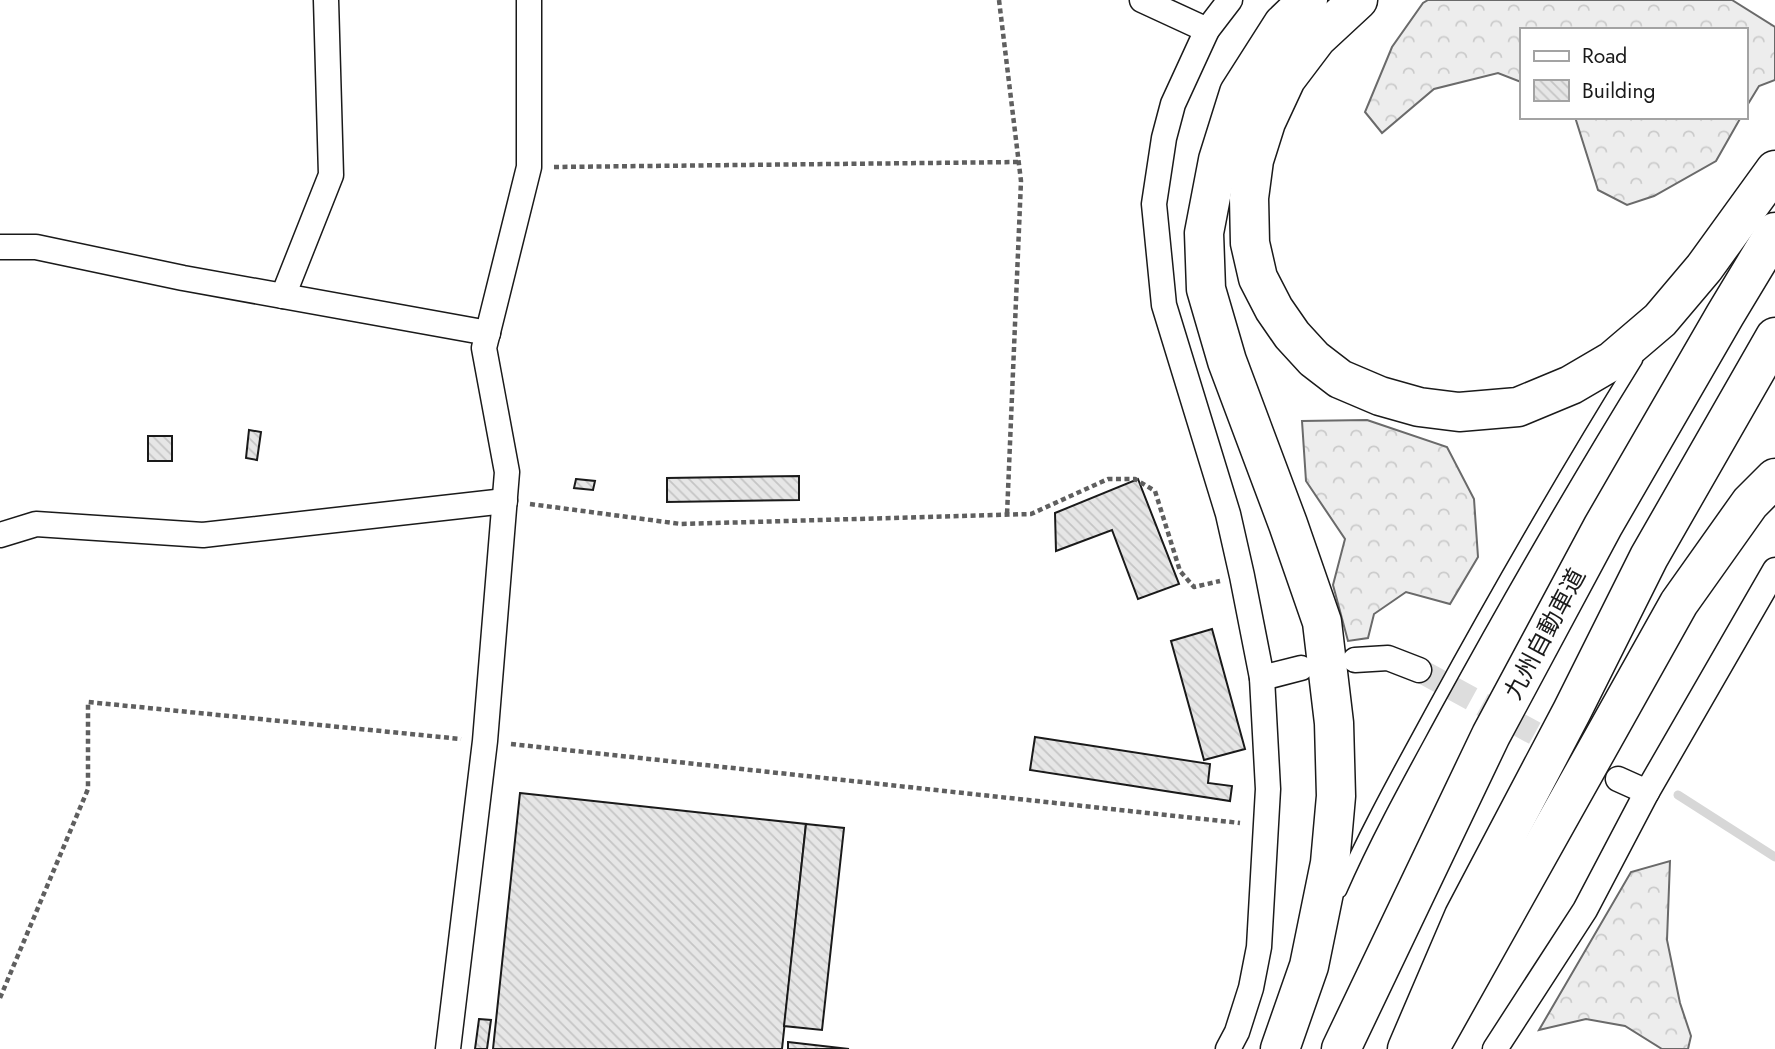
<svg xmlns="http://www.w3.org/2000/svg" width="1775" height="1049" font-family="Jost,'Noto Sans JP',sans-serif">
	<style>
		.forest { fill: url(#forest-crowns); stroke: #6a6a6a; stroke-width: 2 }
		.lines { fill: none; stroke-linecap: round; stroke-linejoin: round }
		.stream { stroke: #d7d7d7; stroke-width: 9 }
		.building { fill: url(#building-back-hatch); stroke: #1a1a1a; stroke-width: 2 }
		.minor-tunnel { stroke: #ddd; stroke-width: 24; stroke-dasharray: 24 12; stroke-linecap: butt }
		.service-casing { stroke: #1a1a1a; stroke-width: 15 }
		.minor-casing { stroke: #1a1a1a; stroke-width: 27 }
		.motorway-casing { stroke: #1a1a1a; stroke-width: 41 }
		.path { stroke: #5f5f5f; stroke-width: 4.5; stroke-dasharray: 5 3.5; stroke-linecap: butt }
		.service { stroke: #fff; stroke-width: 12 }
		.minor { stroke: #fff; stroke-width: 24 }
		.motorway { stroke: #fff; stroke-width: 38 }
		.labels { text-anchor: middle; stroke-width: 5; stroke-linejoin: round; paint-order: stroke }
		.street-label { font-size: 24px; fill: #1a1a1a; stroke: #fff }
	</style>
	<defs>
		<pattern id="forest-crowns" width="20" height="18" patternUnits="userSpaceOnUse" patternTransform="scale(1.75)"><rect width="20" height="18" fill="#ededed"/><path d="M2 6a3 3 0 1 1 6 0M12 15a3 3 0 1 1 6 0" fill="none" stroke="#cbcbcb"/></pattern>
		<pattern id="building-back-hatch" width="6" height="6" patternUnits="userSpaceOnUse" patternTransform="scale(1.75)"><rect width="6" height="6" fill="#e6e6e6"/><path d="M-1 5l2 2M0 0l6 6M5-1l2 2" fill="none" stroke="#c5c5c5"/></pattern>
	</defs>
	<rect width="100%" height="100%" fill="#fff"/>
	<g class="forest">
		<path d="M1428,0H1732L1775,27V80L1759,86L1745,109V30H1521V82L1498,73L1434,89L1382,133L1365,112L1392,47L1423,3Z"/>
		<path d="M1575,117H1741L1716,161L1654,196L1627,205L1598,190Z"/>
		<path d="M1367,420L1447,447L1474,499L1478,557L1450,604L1406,592L1374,614L1368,638L1348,641L1333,585L1345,539L1306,481L1302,421Z"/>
		<path d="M1670,861L1667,940L1680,1003L1691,1036L1688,1049H1662L1625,1026L1586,1019L1539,1030L1631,872Z"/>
	</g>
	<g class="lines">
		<path class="stream" d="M1678,795L1775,857"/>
	</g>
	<g class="building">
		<path d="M249,430L261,432L257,460L246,458Z"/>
		<rect x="148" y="436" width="24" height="25"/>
		<path d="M799,476V500L667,502V478Z"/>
		<path d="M576,479L595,481L593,490L574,488Z"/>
		<path d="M1138,479L1179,584L1138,599L1112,530L1056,551L1055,513Z"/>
		<path d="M1212,629L1245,749L1204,760L1171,641Z"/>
		<path d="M1035,737L1210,764L1208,783L1232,786L1230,801L1030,770Z"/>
		<path d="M520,793L806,824L782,1049H493Z"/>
		<path d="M806,824L844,828L822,1030L784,1026Z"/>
		<path d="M479,1019L491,1020L487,1049H475Z"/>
		<path d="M788,1042L849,1049H788Z"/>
	</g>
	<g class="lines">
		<path class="minor-tunnel" d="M1419,670L1602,770"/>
		<defs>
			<path id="service" d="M1340,891C1368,827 1402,767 1435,706C1499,589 1566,473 1636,360"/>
			<g id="minor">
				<path d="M1142,0L1207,30"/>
				<path d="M0,247H36L183,278L488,333"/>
				<path d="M283,296L331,175L326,0"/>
				<path d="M0,535L36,524L203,535L505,501"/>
				<path d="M1355,660L1388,658L1419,670"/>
				<path d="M1262,678L1301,668"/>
				<path d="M1618,779L1647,792"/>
				<path d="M448,1049L485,741L507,472L484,348L529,167V0"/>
				<path d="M1228,1049L1237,1032L1251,988L1259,947L1268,789L1262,678L1242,576L1228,514L1164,305L1154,204L1164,138L1173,104L1207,30L1230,0"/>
				<path d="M1495,1049L1585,910L1647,792L1775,570"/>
			</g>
			<g id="motorway">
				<path d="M1358,0L1317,38L1286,79L1266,122L1254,160L1249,198L1250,243L1258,278L1274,309L1292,335L1314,359L1340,379L1380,396L1419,407L1459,412L1518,407L1571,385L1612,361L1660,320L1704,268L1775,170"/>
				<path d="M1431,1046L1679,603L1750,503L1775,478"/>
				<path d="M1280,1049L1309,966L1330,863L1336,796L1334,723L1322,622L1288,524L1227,361L1206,289L1204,233L1218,160L1239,93L1283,24L1308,0"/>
				<path d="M1341,1049L1491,735L1603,526L1725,315L1775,232"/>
				<path d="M1407,1049L1464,916L1572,711L1649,557L1775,337"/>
			</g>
		</defs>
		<use href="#service" class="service-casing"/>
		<use href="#minor" class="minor-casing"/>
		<use href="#motorway" class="motorway-casing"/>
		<g class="path">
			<path d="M999,0L1021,181L1007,515"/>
			<path d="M554,167L1019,162"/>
			<path d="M530,504L681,524L1031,514L1108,479H1135L1155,491L1180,571L1194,587L1220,581"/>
			<path d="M511,744L1240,823"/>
			<path d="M0,998L88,789V702L461,739"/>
		</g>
		<use href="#service" class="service"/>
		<use href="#minor" class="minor"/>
		<use href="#motorway" class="motorway"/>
	</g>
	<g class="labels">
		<g class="street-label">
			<text transform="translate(1545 634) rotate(-62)" y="8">九州自動車道</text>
		</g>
	</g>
	<rect x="1520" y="28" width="228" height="91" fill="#ffffff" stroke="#a3a3a3" stroke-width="2"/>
	<rect x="1534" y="51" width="35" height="10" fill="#ffffff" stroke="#a3a3a3" stroke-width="2"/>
	<text x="1582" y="63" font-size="21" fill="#1a1a1a">Road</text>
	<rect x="1534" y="80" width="35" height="21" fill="url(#building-back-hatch)" stroke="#a3a3a3" stroke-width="2"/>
	<text x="1582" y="98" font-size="21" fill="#1a1a1a">Building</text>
</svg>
